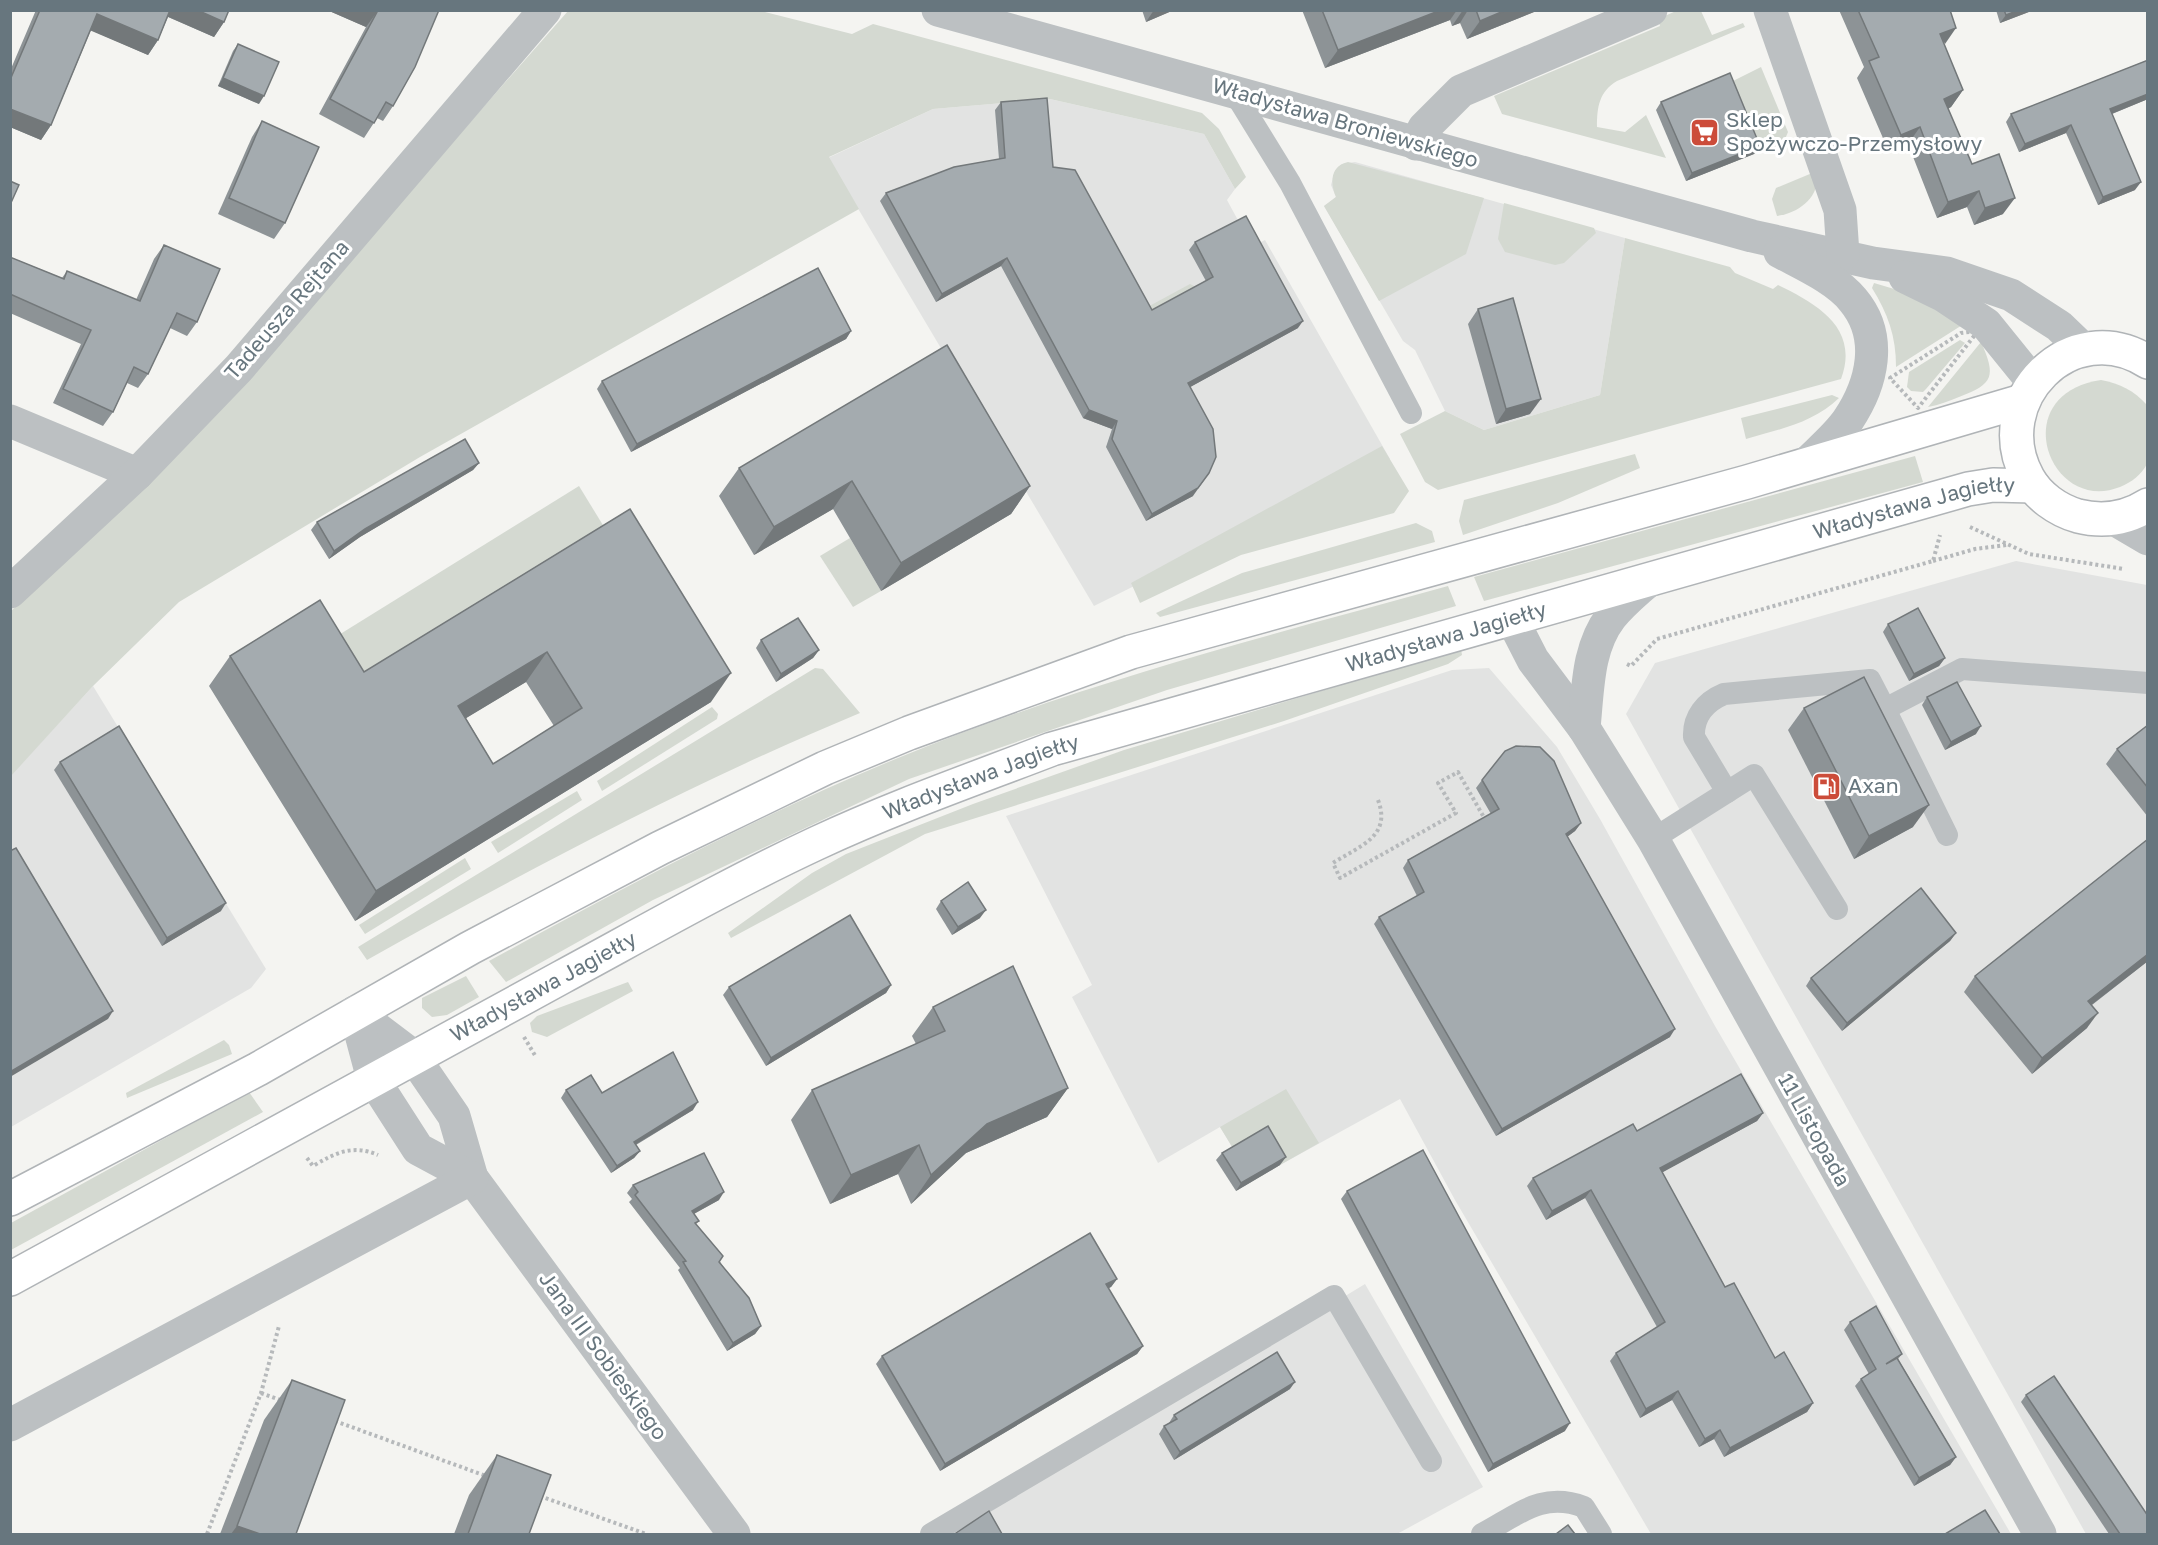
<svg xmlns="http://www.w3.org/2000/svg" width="2158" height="1545" font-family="'Golos Text',sans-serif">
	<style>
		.built { fill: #e2e3e2 }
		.green { fill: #d4d9d1 }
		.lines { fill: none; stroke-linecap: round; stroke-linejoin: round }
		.primary-casing { stroke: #b0b4b7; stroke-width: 36 }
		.path { stroke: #b6b9bb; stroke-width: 4; stroke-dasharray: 3 3; stroke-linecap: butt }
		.lane { stroke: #bcc0c2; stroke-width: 22 }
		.street { stroke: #bcc0c2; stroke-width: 33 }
		.primary { stroke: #fff; stroke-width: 33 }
		.wall { fill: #8d9396; fill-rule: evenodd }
		.shaded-wall { fill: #73787a }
		.building { fill: #a4abaf; stroke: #73787a; stroke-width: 1.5; fill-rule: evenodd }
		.labels { text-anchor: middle; stroke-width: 6; stroke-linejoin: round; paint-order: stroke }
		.poi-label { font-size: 21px; fill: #67767e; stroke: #fff; text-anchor: start }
		.street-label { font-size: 21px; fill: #67767e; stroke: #fff }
	</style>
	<rect width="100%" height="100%" fill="#f4f4f1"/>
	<g class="built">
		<path d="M1050,99L1204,134L1235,189L1227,200L1240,224L1253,246L1265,240L1390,459L1094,606L828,158L933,109Z"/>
		<path d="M1355,162L1625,238L1600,395L1484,430L1445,411L1415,350L1403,341L1324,206L1336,197L1331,185L1335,171L1342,164Z"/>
		<path d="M2016,561L2147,585V1534H2086L1626,714L1655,663Z"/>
		<path d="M1489,668L1557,747L1600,819L1715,1026L2011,1534H1651L1455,1200L1400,1099L1280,1165L1263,1134L1234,1150L1220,1127L1158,1163L1072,997L1092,985L1006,816L1452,670Z"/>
		<path d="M93,686L266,969L251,988L11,1127L10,776Z"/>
		<path d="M1365,1284L1483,1487L1397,1534H953Z"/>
	</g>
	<g class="green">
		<path d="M568,11H761L852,34L873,24L1202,113L1219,129L1246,177L1235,189L1204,134L1050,99L933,109L829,157L859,209L420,457L179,602L93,686L11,776V611L185,446Z"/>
		<path d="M1676,11H1701L1712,35L1743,23L1745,27L1617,81C1599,92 1597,107 1597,127L1625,132L1646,115L1666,158L1502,114L1494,96L1660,26L1658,19Z"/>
		<path d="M1761,67L1788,132L1783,144L1761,153L1733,81Z"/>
		<path d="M1348,162L1484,198L1466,254L1379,301L1324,206L1336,197C1330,183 1330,166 1348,162Z"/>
		<path d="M1817,171C1821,197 1799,213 1777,216L1772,199L1776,188Z"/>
		<path d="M1504,203L1594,228L1596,233L1564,263L1555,265L1505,252L1498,239Z"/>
		<path d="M1625,238L1730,267L1735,273L1773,289L1778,285C1817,304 1860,328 1841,379L1438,490L1425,482L1400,434L1445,411L1484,430L1600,395Z"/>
		<path d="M1874,283L1921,297L1967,322L1896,367C1896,336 1888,314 1872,288Z"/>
		<path d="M1190,284L1200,289L1135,324L1131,316Z"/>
		<path d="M1960,340L1965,343L1926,389L1923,392L1911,391L1907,387L1909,372Z"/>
		<path d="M1981,342C1996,376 1994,384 1959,397C1949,401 1939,405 1928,407Z"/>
		<path d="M2101,380C2121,384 2133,390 2147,405V464C2141,475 2132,482 2120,487C2049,515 2005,394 2101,380Z"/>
		<path d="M1832,395L1839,398C1813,423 1780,429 1746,439L1741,418Z"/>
		<path d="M1382,446L1409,491L1394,513L1241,555L1140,603L1131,583Z"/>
		<path d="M1635,454L1640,468L1558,503L1463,535L1459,521L1464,500Z"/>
		<path d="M1915,456L1923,482L1484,601L1474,577Z"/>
		<path d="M579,486L609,535L343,698L329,641Z"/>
		<path d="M1416,523L1432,531L1435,542L1160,617L1156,613L1242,573Z"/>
		<path d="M850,538L881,591L853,607L820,556Z"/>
		<path d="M1448,586L1456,606L1167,690L909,779L653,900L506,982L489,961C623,888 757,816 898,758C1076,685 1263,637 1448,586Z"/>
		<path d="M1461,649L1462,655L1448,664L1284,721L925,834L731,938L728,933L812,873L846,854L973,804L1124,750Z"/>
		<path d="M815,668L823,669L860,713C689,784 528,870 367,960L358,947Z"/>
		<path d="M712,707L718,714L717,719L602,791L597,781Z"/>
		<path d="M577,791L582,800L498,853L491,842Z"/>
		<path d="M465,858L471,869L365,934L359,925Z"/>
		<path d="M466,976L479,997L447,1015L432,1017L422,1008V998Z"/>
		<path d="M628,982L633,991L547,1037L532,1032L530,1023L537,1016Z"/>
		<path d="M224,1040L229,1045L232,1054L127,1098L126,1093Z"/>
		<path d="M1286,1089L1319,1143L1280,1165L1263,1134L1234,1150L1220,1127Z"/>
		<path d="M249,1092L263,1112L11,1250V1223Z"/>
	</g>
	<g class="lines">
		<defs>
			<g id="primary">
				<path d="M2148,362C2072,313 1985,400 2028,478C2038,496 2057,510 2078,516C2102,522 2126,519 2148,505"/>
				<path d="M10,1199L258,1069L470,948L660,848L825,768L909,733L1131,652L1747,482L2022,401"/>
				<path id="s1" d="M10,1279C195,1179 378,1076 562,977C647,931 731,883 817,843C894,807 974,779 1052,749L1968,489L1993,485L2033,486"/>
			</g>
		</defs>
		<use href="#primary" class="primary-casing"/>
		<g class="path">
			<path d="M1978,331L1918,408L1890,378L1961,333Z"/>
			<path d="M1970,527L2029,554L2124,569"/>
			<path d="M1933,561L1975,549L2007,545"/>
			<path d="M1627,664L1631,666L1657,639L1933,561L1940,535"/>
			<path d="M1378,800C1392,837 1359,846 1333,863L1340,878L1456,813L1438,783L1458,772L1486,821"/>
			<path d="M524,1037L536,1057"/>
			<path d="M307,1158L313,1166C335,1153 353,1144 378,1155"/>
			<path d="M261,1393L283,1401"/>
			<path d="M335,1421L486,1476"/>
			<path d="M540,1496L646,1534"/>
			<path d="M207,1534L261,1393L279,1326"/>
		</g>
		<g class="lane">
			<path d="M1234,92L1290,183L1411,413"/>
			<path d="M1885,709L1947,835"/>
			<path d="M1727,792L1694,737C1693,717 1705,702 1724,694L1870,680L1885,709L1962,669L2148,683"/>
			<path d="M1653,839L1754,775L1837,909"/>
			<path d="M931,1534L1334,1296L1431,1461"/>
			<path d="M1482,1534C1518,1515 1542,1491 1584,1507L1601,1534"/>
		</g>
		<g class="street">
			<path d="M938,10L1752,236L1873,263L1947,273L2011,295L2059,326L2084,350"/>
			<path d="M1770,10L1840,210L1843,254"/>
			<path d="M1416,144L1424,128L1461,91L1651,10"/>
			<path d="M1780,252C1804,265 1836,279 1853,300C1884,337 1872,384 1848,420C1837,436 1820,450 1806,464"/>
			<path d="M1905,277L1944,296L1986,324L2033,382"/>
			<path d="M10,421L137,474"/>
			<path d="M2114,519L2148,539"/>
			<path d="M10,592L137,474L239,368L545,10"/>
			<path d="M1512,619L1533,660L1584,728L1653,839L2040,1534"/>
			<path d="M1584,728C1588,690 1587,648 1611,617C1622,603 1636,592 1648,581"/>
			<path d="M355,1012L413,1056L454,1116L472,1178L734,1534"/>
			<path d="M355,1012L373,1079L418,1149L472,1178"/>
			<path d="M10,1425L472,1178"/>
		</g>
		<use href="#primary" class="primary"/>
	</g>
	<g class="wall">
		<path d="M36,10H229L224,22L214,37L168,17L158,40L148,55L91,30L51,125L41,140L10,127V71Z"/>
		<path d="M327,10H439L393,106L383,121L377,118L364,138L319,114L366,27Z"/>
		<path d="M1142,10H1174L1146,22Z"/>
		<path d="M1302,10H1539L1467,39L1460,23L1452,26L1450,20L1325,68Z"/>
		<path d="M1839,10H1950L1944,45L1963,90L1951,107L1948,109L1972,164L2003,214L1974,225L1967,207L1937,218L1908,144L1889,152L1857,78L1864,67Z"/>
		<path d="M1996,10H2034L2000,23Z"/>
		<path d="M238,44L259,104L218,86L233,51Z"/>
		<path d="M2148,60V99L2112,114L2135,190L2098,205L2066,133L2019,152L2006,122L2011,114Z"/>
		<path d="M1001,102L1053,167L1152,310L1206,281L1189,250L1195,242L1298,328L1190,387L1193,496L1146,521L1106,447L1112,429L1083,418L1001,266L936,302L880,201L886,193L999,159L995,110Z"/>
		<path d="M1661,102L1760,146L1754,154L1686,181L1656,110Z"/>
		<path d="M262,121L285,223L274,239L218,214L252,137Z"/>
		<path d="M164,245L197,322L187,336L170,328L148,374L138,388L127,383L113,412L103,426L53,403L81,344L10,313V257L62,278L67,271L136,300L154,259Z"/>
		<path d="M1478,309L1530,414L1496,424L1468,324Z"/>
		<path d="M851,331L846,339L631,452L597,389L602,381Z"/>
		<path d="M479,463L473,470L360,537L329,559L311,530L317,522Z"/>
		<path d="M739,468L1030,486L1011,514L881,591L833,509L754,555L719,496Z"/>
		<path d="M630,509L711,702L355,921L209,686L230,656L364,672ZM526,682L554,726L493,764L466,718Z"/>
		<path d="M1888,624L1945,658L1939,666L1909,681L1883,632Z"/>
		<path d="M761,640L819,650L813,658L776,682L756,648Z"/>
		<path d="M1927,697L1976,734L1945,750L1922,705Z"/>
		<path d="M1804,708L1913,827L1854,859L1788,730Z"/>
		<path d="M2148,725V817L2106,764L2117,749Z"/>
		<path d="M60,762L221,911L162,946L54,770Z"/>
		<path d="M1482,780L1581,823L1575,831L1567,837L1670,1037L1496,1136L1374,924L1379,917L1417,896L1403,868L1408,860L1491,814L1476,788Z"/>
		<path d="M2148,839V961L2092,1005L2087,1028L2032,1074L1964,992L1975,976Z"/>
		<path d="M941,901L980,918L952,935L936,909Z"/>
		<path d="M1956,933L1950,941L1842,1031L1806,986L1811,978Z"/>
		<path d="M891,985L886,993L766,1066L723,995L729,987Z"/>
		<path d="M933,1007L1068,1088L1047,1117L966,1153L911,1204L898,1174L830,1204L791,1120L812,1090L916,1044L912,1036Z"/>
		<path d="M566,1090L602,1093L693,1110L636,1145L640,1151L634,1158L611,1173L561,1098Z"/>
		<path d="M1763,1113L1757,1121L1662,1172L1725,1287L1775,1358L1813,1403L1807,1412L1724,1457L1714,1439L1699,1447L1672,1400L1640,1418L1610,1361L1616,1353L1657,1327L1585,1198L1546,1220L1527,1186L1533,1178L1637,1131Z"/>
		<path d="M1222,1153L1280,1165L1236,1191L1216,1160Z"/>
		<path d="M633,1185L719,1200L694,1214L699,1221L696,1224L761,1326L755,1334L727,1351L678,1270L680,1268L629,1202L632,1199L627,1193Z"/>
		<path d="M1347,1191L1565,1431L1488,1472L1341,1199Z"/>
		<path d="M1117,1279L1111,1287L1108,1288L1143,1346L1137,1354L940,1471L876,1364L882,1356Z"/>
		<path d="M1850,1322L1902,1354L1898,1359L1956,1457L1950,1465L1914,1486L1855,1386L1861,1379L1869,1374L1844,1330Z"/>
		<path d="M292,1380L296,1534H220L264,1420Z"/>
		<path d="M1290,1389L1174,1460L1159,1434L1164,1426L1169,1424V1423L1174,1415Z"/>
		<path d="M2026,1395L2148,1534H2109L2021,1402Z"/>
		<path d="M497,1455L529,1534H454L469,1495Z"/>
	</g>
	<g class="shaded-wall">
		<path d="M168,10H197L224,22L214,37L164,15Z"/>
		<path d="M327,10H373L377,12L366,27Z"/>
		<path d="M1154,10H1174L1146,22Z"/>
		<path d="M1441,10H1457L1450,20L1325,68L1338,50Z"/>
		<path d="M1463,10H1468L1460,23L1452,26Z"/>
		<path d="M1506,10H1539L1467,39L1480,21Z"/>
		<path d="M2019,10H2034L2000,23L2006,15Z"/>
		<path d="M97,14L158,40L148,55L87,29Z"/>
		<path d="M1956,28L1945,44L1940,34Z"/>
		<path d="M223,78L264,96L259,104L218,86Z"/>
		<path d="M1963,90L1951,107L1933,116L1944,99Z"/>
		<path d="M2148,94V99L2104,117L2110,109Z"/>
		<path d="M10,109L51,125L41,140L10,127Z"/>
		<path d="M2071,125L2066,133L2019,152L2025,144Z"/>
		<path d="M1920,127L1908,144L1889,152L1901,135Z"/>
		<path d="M1760,146L1754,154L1686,181L1692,173Z"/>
		<path d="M2141,182L2135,190L2098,205L2103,197Z"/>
		<path d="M1979,191L1967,207L1937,218L1948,202Z"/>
		<path d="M2015,198L2003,214L1974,225L1985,208Z"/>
		<path d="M1007,258L1001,266L936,302L942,294Z"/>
		<path d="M1303,321L1298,328L1183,391L1188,383Z"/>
		<path d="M851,331L846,339L631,452L637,444Z"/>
		<path d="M1541,399L1530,414L1496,424L1506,409Z"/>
		<path d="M1089,410L1117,421L1112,429L1083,418Z"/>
		<path d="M479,463L473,470L360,537L329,559L334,551L365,529Z"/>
		<path d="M1209,473L1193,496L1146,521L1152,514Z"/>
		<path d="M852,481L833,509L754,555L774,527Z"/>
		<path d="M1030,486L1011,514L881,591L901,563Z"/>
		<path d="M819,650L813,658L776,682L781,674Z"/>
		<path d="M547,652L526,682L438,735L458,706Z"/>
		<path d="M1945,658L1939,666L1909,681L1914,674Z"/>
		<path d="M731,673L711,702L355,921L376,891Z"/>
		<path d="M1981,726L1976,734L1945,750L1951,742Z"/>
		<path d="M1929,805L1913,827L1854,859L1869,836Z"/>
		<path d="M1581,823L1575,831L1560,842L1566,834Z"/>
		<path d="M226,903L221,911L162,946L167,938Z"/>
		<path d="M986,910L980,918L952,935L958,927Z"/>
		<path d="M1956,933L1950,941L1842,1031L1847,1023Z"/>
		<path d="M2148,954V961L2077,1016L2088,1001Z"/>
		<path d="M891,985L886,993L766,1066L771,1058Z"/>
		<path d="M113,1011L108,1019L10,1077V1072Z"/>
		<path d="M2098,1013L2087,1028L2032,1074L2042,1058Z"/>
		<path d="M1675,1029L1670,1037L1496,1136L1502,1129Z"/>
		<path d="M1068,1088L1047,1117L966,1153L911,1204L931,1175L987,1124Z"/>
		<path d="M698,1102L693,1110L628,1149L634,1142Z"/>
		<path d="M1763,1113L1757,1121L1654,1177L1660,1168Z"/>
		<path d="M919,1145L898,1174L830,1204L851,1175Z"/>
		<path d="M640,1151L634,1158L611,1173L617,1166Z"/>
		<path d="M1286,1157L1280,1165L1236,1191L1241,1183Z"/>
		<path d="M1591,1190L1585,1198L1546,1220L1552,1211Z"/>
		<path d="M724,1192L719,1200L686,1218L692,1211Z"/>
		<path d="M1117,1279L1111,1287L1101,1292L1106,1284Z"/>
		<path d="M761,1326L755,1334L727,1351L733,1343Z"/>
		<path d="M1143,1346L1137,1354L940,1471L945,1464Z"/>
		<path d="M1295,1382L1290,1389L1174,1460L1180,1452Z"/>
		<path d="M1678,1391L1672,1400L1640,1418L1646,1409Z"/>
		<path d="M1813,1403L1807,1412L1724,1457L1730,1448Z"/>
		<path d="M1570,1423L1565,1431L1488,1472L1493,1464Z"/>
		<path d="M1720,1430L1714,1439L1699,1447L1705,1439Z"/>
		<path d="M1956,1457L1950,1465L1914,1486L1919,1478Z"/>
		<path d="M237,1526L260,1534H231Z"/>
	</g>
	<g class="building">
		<path d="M40,10H170L158,40L97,14L51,125L10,109V80Z"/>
		<path d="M197,10H229L224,22Z"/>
		<path d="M373,10H439L415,67L393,106L386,102L374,123L330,99L377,12Z"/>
		<path d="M1322,10H1441L1338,50Z"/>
		<path d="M1476,10H1506L1480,21Z"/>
		<path d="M1858,10H1950L1956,28L1940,34L1963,90L1944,99L1972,164L1999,154L2015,198L1985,208L1979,191L1948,202L1920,127L1901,135L1869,61L1879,57Z"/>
		<path d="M2004,10H2019L2006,15Z"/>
		<path d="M238,44L279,62L264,96L223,78Z"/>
		<path d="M2148,60V94L2110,109L2141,182L2103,197L2071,125L2025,144L2011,114Z"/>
		<path d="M1730,73L1760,146L1692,173L1661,102Z"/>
		<path d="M1047,98L1053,167L1075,170L1152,310L1213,277L1195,242L1246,216L1303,321L1188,383L1213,429L1216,457L1209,473L1198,488L1152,514L1112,439L1117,421L1089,410L1007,258L942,294L886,193L954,167L1005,158L1001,102Z"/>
		<path d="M262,121L319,147L285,223L229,198Z"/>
		<path d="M10,181L19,185L10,205Z"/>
		<path d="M164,245L220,269L197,322L177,313L148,374L134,367L113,412L63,389L91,330L10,294V257L64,279L67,271L140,301Z"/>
		<path d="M818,268L851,331L637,444L602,381Z"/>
		<path d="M1513,298L1541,399L1506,409L1478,309Z"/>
		<path d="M947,345L1030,486L901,563L852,481L774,527L739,468Z"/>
		<path d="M465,439L479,463L365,529L334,551L317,522Z"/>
		<path d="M630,509L731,673L376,891L230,656L320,600L364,672ZM547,652L582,708L493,764L458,706Z"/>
		<path d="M1918,608L1945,658L1914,674L1888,624Z"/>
		<path d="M798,618L819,650L781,674L761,640Z"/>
		<path d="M1864,677L1929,805L1869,836L1804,708Z"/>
		<path d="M1957,682L1981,726L1951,742L1927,697Z"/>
		<path d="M2148,725V788L2117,749Z"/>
		<path d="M119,726L226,903L167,938L60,762Z"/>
		<path d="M1516,746L1540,747L1554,761L1581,823L1566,834L1675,1029L1502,1129L1379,917L1424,892L1408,860L1499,809L1482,780L1505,751Z"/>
		<path d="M2148,839V954L2088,1001L2098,1013L2042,1058L1975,976Z"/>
		<path d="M16,848L113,1011L10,1072V851Z"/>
		<path d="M968,882L986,910L958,927L941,901Z"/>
		<path d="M1921,888L1956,933L1847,1023L1811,978Z"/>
		<path d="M850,915L891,985L771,1058L729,987Z"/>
		<path d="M1013,966L1068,1088L987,1124L931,1175L919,1145L851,1175L812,1090L945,1031L933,1007Z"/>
		<path d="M673,1052L698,1102L634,1142L640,1151L617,1166L566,1090L591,1075L602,1093Z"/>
		<path d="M1741,1074L1763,1113L1660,1168L1725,1287L1734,1283L1775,1358L1784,1352L1813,1403L1730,1448L1720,1430L1705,1439L1678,1391L1646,1409L1616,1353L1665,1322L1591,1190L1552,1211L1533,1178L1633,1124L1637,1131Z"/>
		<path d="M1268,1126L1286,1157L1241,1183L1222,1153Z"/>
		<path d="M1423,1150L1570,1423L1493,1464L1347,1191Z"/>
		<path d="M704,1153L724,1192L692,1211L699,1221L695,1223L723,1256L719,1262L749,1298L761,1326L733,1343L683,1262L686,1261L635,1195L638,1192L633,1185Z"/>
		<path d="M1090,1233L1117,1279L1106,1284L1143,1346L945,1464L882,1356Z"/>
		<path d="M1876,1306L1902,1354L1886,1364L1897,1358L1956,1457L1919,1478L1861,1379L1876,1369L1850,1322Z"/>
		<path d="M1277,1352L1295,1382L1180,1452L1164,1426L1177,1419L1174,1415Z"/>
		<path d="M2054,1376L2148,1516V1534H2120L2026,1395Z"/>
		<path d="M292,1380L345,1400L296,1534H260L237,1526Z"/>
		<path d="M497,1455L551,1475L529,1534H468Z"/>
		<path d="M1985,1510L2000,1534H1945Z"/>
		<path d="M989,1511L1002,1534H957L956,1533Z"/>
		<path d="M1568,1525L1575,1534H1556Z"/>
	</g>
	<defs>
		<symbol id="supermarket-square" viewBox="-11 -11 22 22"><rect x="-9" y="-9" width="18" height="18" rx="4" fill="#cc4c3a" stroke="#fff"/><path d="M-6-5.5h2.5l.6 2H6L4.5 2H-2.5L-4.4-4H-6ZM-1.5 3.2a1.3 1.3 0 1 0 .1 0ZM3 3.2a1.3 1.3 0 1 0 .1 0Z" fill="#fff"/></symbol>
		<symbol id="fuel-square" viewBox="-11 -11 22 22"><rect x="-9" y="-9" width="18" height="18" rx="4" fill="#cc4c3a" stroke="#fff"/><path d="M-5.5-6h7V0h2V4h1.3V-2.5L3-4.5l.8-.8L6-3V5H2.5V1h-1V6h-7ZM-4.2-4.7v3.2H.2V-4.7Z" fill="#fff"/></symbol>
	</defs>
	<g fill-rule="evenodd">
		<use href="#supermarket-square" x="1688" y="116" width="33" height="33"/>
		<use href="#fuel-square" x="1810" y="770" width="33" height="33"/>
	</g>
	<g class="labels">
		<g class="poi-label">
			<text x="1726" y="127">Sklep<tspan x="1726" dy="24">Spożywczo-Przemysłowy</tspan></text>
			<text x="1848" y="793">Axan</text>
		</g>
		<g class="street-label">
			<text transform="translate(1345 123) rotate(16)" y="7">Władysława Broniewskiego</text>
			<text transform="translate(287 310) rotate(-49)" y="7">Tadeusza Rejtana</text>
			<text dy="7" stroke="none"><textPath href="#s1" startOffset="2066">Władysława Jagiełły</textPath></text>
			<text dy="7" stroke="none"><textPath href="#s1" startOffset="1580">Władysława Jagiełły</textPath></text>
			<text dy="7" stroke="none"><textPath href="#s1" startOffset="1094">Władysława Jagiełły</textPath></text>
			<text dy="7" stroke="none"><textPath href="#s1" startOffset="608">Władysława Jagiełły</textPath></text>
			<text transform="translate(1814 1130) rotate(61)" y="7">11 Listopada</text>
			<text transform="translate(603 1356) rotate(54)" y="7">Jana III Sobieskiego</text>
		</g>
	</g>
	<rect width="2158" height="1545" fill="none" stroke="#67767e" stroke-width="24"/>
</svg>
